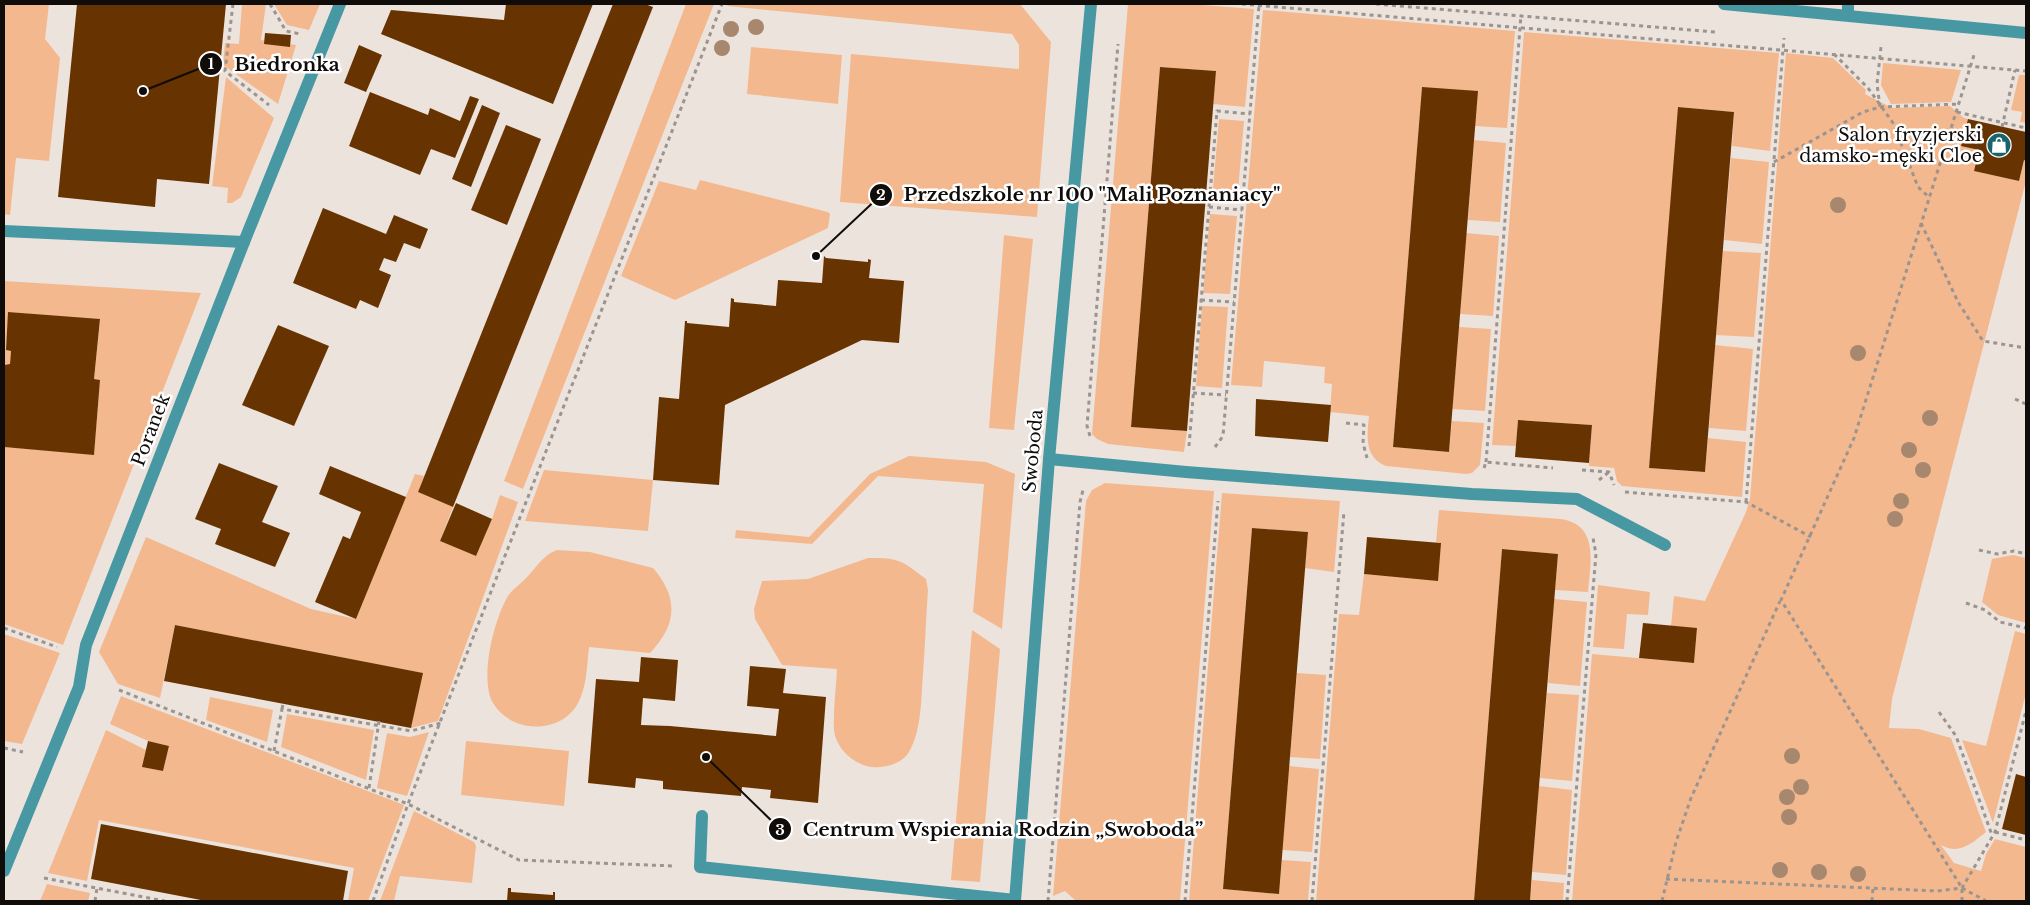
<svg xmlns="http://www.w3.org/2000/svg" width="2030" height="905" font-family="'Libre Baskerville',serif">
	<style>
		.green { fill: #f4b88f }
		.building { fill: #673300 }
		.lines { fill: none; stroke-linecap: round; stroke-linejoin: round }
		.path { stroke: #9b948f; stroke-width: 3; stroke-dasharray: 4 4; stroke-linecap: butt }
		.service { stroke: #4898a3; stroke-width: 12 }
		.minor { stroke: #4898a3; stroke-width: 12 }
		.tertiary { stroke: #4898a3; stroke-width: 12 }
		.tree { fill: #a7876d }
		.labels { text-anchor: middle; stroke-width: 5; stroke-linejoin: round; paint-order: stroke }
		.poi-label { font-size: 18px; fill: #0f0c0a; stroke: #fff; text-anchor: end }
		.street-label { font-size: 18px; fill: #0f0c0a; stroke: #fff }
		.leader { fill: none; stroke: #0f0c0a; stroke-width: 2 }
		.callout-dot { fill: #0f0c0a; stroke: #fff; stroke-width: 2 }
		.mark-label { font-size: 15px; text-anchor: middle; font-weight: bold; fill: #fff }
		.callout-label { font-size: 19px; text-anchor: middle; font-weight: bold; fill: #0f0c0a; stroke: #fff; stroke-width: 5; stroke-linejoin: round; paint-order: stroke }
	</style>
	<rect width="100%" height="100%" fill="#ede3dd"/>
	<g class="green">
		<path d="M4,4H49L45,39L60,58L49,161L16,158L10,215L4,214Z"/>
		<path d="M242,4H266L261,40L296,45L278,104L223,65L225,43L239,44Z"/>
		<path d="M274,4H320L309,30L287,25Z"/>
		<path d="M686,4H714L523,489L504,481Z"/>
		<path d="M728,4H1020L1051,42L1037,217L840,202L851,54L1019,69V45L1012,34L727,6Z"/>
		<path d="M1128,4H1190L1254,9L1245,107L1213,104L1216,71L1160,67L1131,427L1187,431L1184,452L1108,444L1097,439L1092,434Z"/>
		<path d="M1263,10L1515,31L1507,128L1475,126L1422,87L1393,447L1449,452L1452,421L1484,423L1480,465L1472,473L1466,474L1386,466C1364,457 1367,436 1369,416L1330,412L1332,384L1324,383L1325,367L1264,361L1262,387L1231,385Z"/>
		<path d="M1524,32L1779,53L1770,151L1732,146L1734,112L1679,107L1649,468L1705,472L1708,438L1746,442L1742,497L1622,486L1617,481L1614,468L1589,466L1592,425L1518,420L1516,446L1492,445Z"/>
		<path d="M751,47L842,55L838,104L747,94Z"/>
		<path d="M1786,53L1833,58L1866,90L1865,94L1892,108L1950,106L1964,118L1968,119L1961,145L1979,150L1974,171L2019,181L2024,160L2026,161V181L1892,699L1889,728L1919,729L1951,738L1986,832C1971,844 1959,855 1941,845L1954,863L1981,871L1986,854L1995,839L2026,847V901H1572L1592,654L1694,663L1697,629L1671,626L1674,596L1705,601L1746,512L1750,499Z"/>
		<path d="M1883,63L1961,70L1951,102L1891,104L1881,85Z"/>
		<path d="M2019,75H2026V123L2020,122L2022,112L2011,110Z"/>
		<path d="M226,77L274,118L241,197L232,203H227L228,188L212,186Z"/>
		<path d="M1219,119L1244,121L1237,203L1212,200Z"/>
		<path d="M1474,140L1506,143L1500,222L1468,220Z"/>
		<path d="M1731,158L1769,162L1762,244L1724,240Z"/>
		<path d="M700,180L828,212L830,214L828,228L675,300L621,276L659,181L696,190Z"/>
		<path d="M1210,214L1237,216L1230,294L1203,293Z"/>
		<path d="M1466,233L1499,236L1493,316L1460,314Z"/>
		<path d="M1004,235L1033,239L1014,430L989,428Z"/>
		<path d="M1723,251L1761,253L1754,337L1716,335Z"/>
		<path d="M4,281L201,293L63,645L4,624V447L94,454L100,380L94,379L100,320L9,312L6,350L11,351L10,364L4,365Z"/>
		<path d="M1202,306L1228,307L1222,388L1196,386Z"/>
		<path d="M1459,327L1491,329L1485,411L1452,409Z"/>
		<path d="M1715,345L1753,349L1746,431L1709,428Z"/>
		<path d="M909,456L986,462L1015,474L1002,629L973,612L984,484L878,476L812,544L735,538L736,530L809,537L870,474Z"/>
		<path d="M544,470L653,480L648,531L525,521Z"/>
		<path d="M415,474L424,476L418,492L453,507L440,541L476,556L492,519L500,495L518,502L438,721L411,728L422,673L175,625L160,698L118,684L99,652L146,537L311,609L356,619Z"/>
		<path d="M1105,483L1214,491L1180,901H1076L1065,891L1053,896L1086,501L1092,490Z"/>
		<path d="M1222,493L1340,501L1334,572L1305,568L1308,532L1252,528L1223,889L1279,894L1282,860L1311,862L1308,901H1189Z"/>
		<path d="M1439,510L1561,519C1600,525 1590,564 1588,592L1555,590L1558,554L1502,549L1474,901H1316L1339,614L1359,615L1364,574L1437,580L1440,543L1436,542Z"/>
		<path d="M557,550L590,552L653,568C679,598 677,625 650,653L589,647C587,664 587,683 580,699C565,735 512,735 493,703C479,679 494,619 508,596C512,590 519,585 524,580C536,569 541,556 557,550Z"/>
		<path d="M2013,555L2026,558V623L1998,615L1982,602L1992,559Z"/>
		<path d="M868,558C900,558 901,560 926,579L928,590C926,618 925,646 923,674C921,698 922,730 909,752C903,762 891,766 880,767C860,770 836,751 834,730C833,710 836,689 837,669L782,665L755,619L754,609L762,581L808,579Z"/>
		<path d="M1598,585L1650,592L1648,615L1627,614L1624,649L1593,647Z"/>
		<path d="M1554,599L1587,602L1580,686L1548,683Z"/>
		<path d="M972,630L1000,649L980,882L951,880Z"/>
		<path d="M2015,631L2026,634V693L1993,823L1962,740L1986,746Z"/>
		<path d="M4,634L60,653L22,744L4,741Z"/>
		<path d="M1297,673L1326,675L1320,759L1290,757Z"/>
		<path d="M1547,693L1579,695L1572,781L1540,778Z"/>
		<path d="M121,696L404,805L368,901H348L354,868L99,820L87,881L48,873L106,730L146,750L143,767L163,771L169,746L148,741L110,724Z"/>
		<path d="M210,697L273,710L267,742L206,720Z"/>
		<path d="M287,714L374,730L366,780L281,747Z"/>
		<path d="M429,732L407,796L377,788L387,733L410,737Z"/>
		<path d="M466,741L569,751L564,806L461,795Z"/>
		<path d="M1289,766L1319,769L1312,852L1282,850Z"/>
		<path d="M1539,786L1572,790L1566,875L1532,872Z"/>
		<path d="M414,811L474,842L476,846L472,883L400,876L394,901H380Z"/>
		<path d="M1532,880L1564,883L1563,901H1530Z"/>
		<path d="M47,884L90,893L88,901H40Z"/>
	</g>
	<g class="building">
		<path d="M77,4H226L209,184L157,179L155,207L58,197Z"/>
		<path d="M506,4H593L553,104L381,34L391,10L504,20Z"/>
		<path d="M613,4H645L653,7L453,507L418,492Z"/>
		<path d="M265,33L291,35L290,47L264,44Z"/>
		<path d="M359,45L382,55L366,92L344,83Z"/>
		<path d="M1160,67L1216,71L1187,431L1131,427Z"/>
		<path d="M1422,87L1478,91L1449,452L1393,447Z"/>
		<path d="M370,92L428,115L430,108L460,121L470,96L479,99L455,158L431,149L420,175L349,146Z"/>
		<path d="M482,105L500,113L471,187L452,179Z"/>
		<path d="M1678,107L1734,112L1705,472L1649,468Z"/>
		<path d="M1968,119L2026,132V161L2024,160L2019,181L1974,171L1979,150L1961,146Z"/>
		<path d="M506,125L541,139L507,225L471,210Z"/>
		<path d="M323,208L386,234L394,215L428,229L420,249L404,243L396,262L384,258L379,270L391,275L378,308L360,300L356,309L293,283Z"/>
		<path d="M824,256L826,258L868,262V259L871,260L869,278L904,281L899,343L862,340L725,405L719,485L653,480L659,397L679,399L685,321H687V323L729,327L731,298L734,299V302L776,306L778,280L822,283Z"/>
		<path d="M8,312L100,319L94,379L100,380L94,455L4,447V365L10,364L11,351L6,350Z"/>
		<path d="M278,325L329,346L294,426L242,405Z"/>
		<path d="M1256,399L1331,405L1328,442L1255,436Z"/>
		<path d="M1518,420L1592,425L1589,463L1515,457Z"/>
		<path d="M219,463L278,486L262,522L290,533L275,567L215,544L221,529L195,519Z"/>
		<path d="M330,466L406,497L356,619L315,602L343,536L350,539L361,512L319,494Z"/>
		<path d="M456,503L492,519L476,556L440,541Z"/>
		<path d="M1252,528L1308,532L1279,894L1223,889Z"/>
		<path d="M1367,537L1441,543L1438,581L1364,574Z"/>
		<path d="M1502,549L1558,554L1532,872L1530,901H1474Z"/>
		<path d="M1643,623L1697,628L1694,663L1639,658Z"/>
		<path d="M175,625L423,673L411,728L164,681Z"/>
		<path d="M641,657L678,660L675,701L643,698L641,725L670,726L776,736L779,709L747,706L750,666L786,669L783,693L826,697L818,803L770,798L771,790L742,787L741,796L663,789V781L636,778L635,788L588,783L596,679L639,682Z"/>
		<path d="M148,741L169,746L163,771L142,767Z"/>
		<path d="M2016,774L2026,777V835L2002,829Z"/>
		<path d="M101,824L348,871L343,901H206L91,879Z"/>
		<path d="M508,888H511V892L553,895V892H555V901H507Z"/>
	</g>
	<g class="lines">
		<g class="path">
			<path d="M233,4L225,71L269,105"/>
			<path d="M270,4L286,31L300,34"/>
			<path d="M1242,4L2026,71"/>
			<path d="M1376,4L1715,32"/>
			<path d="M1834,54L1868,88L1893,123L1918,187L1930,198"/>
			<path d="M1880,107L1960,104"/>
			<path d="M1957,112L2026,128"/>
			<path d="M2002,127L2015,70"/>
			<path d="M1774,162L1863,112L1880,107L1877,84L1881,47"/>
			<path d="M1209,207L1242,210"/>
			<path d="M1921,223L1958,302L1983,341L2026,348"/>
			<path d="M1201,300L1234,302"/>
			<path d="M1193,393L1226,395"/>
			<path d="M2015,399L2026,404"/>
			<path d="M1346,423L1364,425L1363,443L1367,458"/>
			<path d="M1090,436L1087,426L1118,44"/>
			<path d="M1189,446L1217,111L1250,114"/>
			<path d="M1215,447L1223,436L1259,5"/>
			<path d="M1486,462L1521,15"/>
			<path d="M1484,468L1486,462L1553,468"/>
			<path d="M1582,470L1609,472L1614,485"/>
			<path d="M1599,480L1609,472"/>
			<path d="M1625,492L1746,502L1811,537"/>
			<path d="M1746,502L1784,38"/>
			<path d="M1979,550L1997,554L2014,551L2026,554"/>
			<path d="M1966,603L1985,610L2000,622L2026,628"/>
			<path d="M4,628L57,647"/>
			<path d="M119,690L408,804L519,860L674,866"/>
			<path d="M282,709L283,704"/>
			<path d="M1939,712L1956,736L1992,835"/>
			<path d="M4,748L23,752"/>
			<path d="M274,751L282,709L411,731L441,723"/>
			<path d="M369,788L379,721"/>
			<path d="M1995,832L2026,840"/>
			<path d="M44,878L165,901"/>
			<path d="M1666,879L1937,891L1962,888L1995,832L2026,711"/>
			<path d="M1962,888L1986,901"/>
			<path d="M95,901L97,888"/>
			<path d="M373,901L408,804L528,497L722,4"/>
			<path d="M1048,901L1080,502L1083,490"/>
			<path d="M1185,901L1218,501"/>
			<path d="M1312,901L1344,511"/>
			<path d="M1567,901L1596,554L1593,538"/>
			<path d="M1662,901L1676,842L1691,798L1780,601"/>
			<path d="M1872,901L1873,888"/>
			<path d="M1962,901V888L1781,600L1854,438L1974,55"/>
		</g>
		<g class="service">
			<path d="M4,231L244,242"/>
			<path d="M1049,459L1186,472L1472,494L1577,499L1665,545"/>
			<path d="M702,816L700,867L1015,900"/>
		</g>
		<g class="minor">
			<path d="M1848,4V14"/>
			<path d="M4,871L79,687L86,645L244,242L340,4"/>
			<path d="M1015,901L1049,459L1091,4"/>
		</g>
		<path class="tertiary" d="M1724,4L2026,33"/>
	</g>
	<g class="tree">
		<circle cx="756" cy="27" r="8"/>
		<circle cx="731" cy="29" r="8"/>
		<circle cx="722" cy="48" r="8"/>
		<circle cx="1838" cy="205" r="8"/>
		<circle cx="1858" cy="353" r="8"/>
		<circle cx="1930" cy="418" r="8"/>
		<circle cx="1909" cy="450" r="8"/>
		<circle cx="1923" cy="470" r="8"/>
		<circle cx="1901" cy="501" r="8"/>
		<circle cx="1895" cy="519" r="8"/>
		<circle cx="1792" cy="756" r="8"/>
		<circle cx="1801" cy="787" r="8"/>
		<circle cx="1787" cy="797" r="8"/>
		<circle cx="1789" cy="817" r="8"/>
		<circle cx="1780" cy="870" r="8"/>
		<circle cx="1819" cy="872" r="8"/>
		<circle cx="1858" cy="874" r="8"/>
	</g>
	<defs>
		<symbol id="shop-disc" viewBox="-11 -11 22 22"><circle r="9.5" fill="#17646e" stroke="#fff"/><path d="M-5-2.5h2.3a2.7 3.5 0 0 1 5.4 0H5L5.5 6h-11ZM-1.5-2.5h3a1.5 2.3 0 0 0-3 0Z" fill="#fff"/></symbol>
	</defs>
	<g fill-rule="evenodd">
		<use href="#shop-disc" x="1985" y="131" width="28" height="28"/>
	</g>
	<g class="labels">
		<g class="poi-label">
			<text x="1982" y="141">Salon fryzjerski<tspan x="1982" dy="21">damsko-męski Cloe</tspan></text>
		</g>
		<g class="street-label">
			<text transform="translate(151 430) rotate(-69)" y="6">Poranek</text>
			<text transform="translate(1033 451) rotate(-85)" y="6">Swoboda</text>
		</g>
	</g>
	<path class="leader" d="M143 91L211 64M816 256L881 195M706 757L780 829"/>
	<g class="callout-dot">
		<circle cx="143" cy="91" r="5"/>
		<circle cx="816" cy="256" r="5"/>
		<circle cx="706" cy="757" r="5"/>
		<circle cx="211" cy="64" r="12"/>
		<circle cx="881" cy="195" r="12"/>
		<circle cx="780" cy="829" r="12"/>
	</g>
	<g class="mark-label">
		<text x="211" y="69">1</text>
		<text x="881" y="200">2</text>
		<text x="780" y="835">3</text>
	</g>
	<g class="callout-label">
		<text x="287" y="71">Biedronka</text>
		<text x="1092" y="201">Przedszkole nr 100 "Mali Poznaniacy"</text>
		<text x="1003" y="836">Centrum Wspierania Rodzin „Swoboda”</text>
	</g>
	<rect width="2030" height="905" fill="none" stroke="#0f0c0a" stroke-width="10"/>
</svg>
